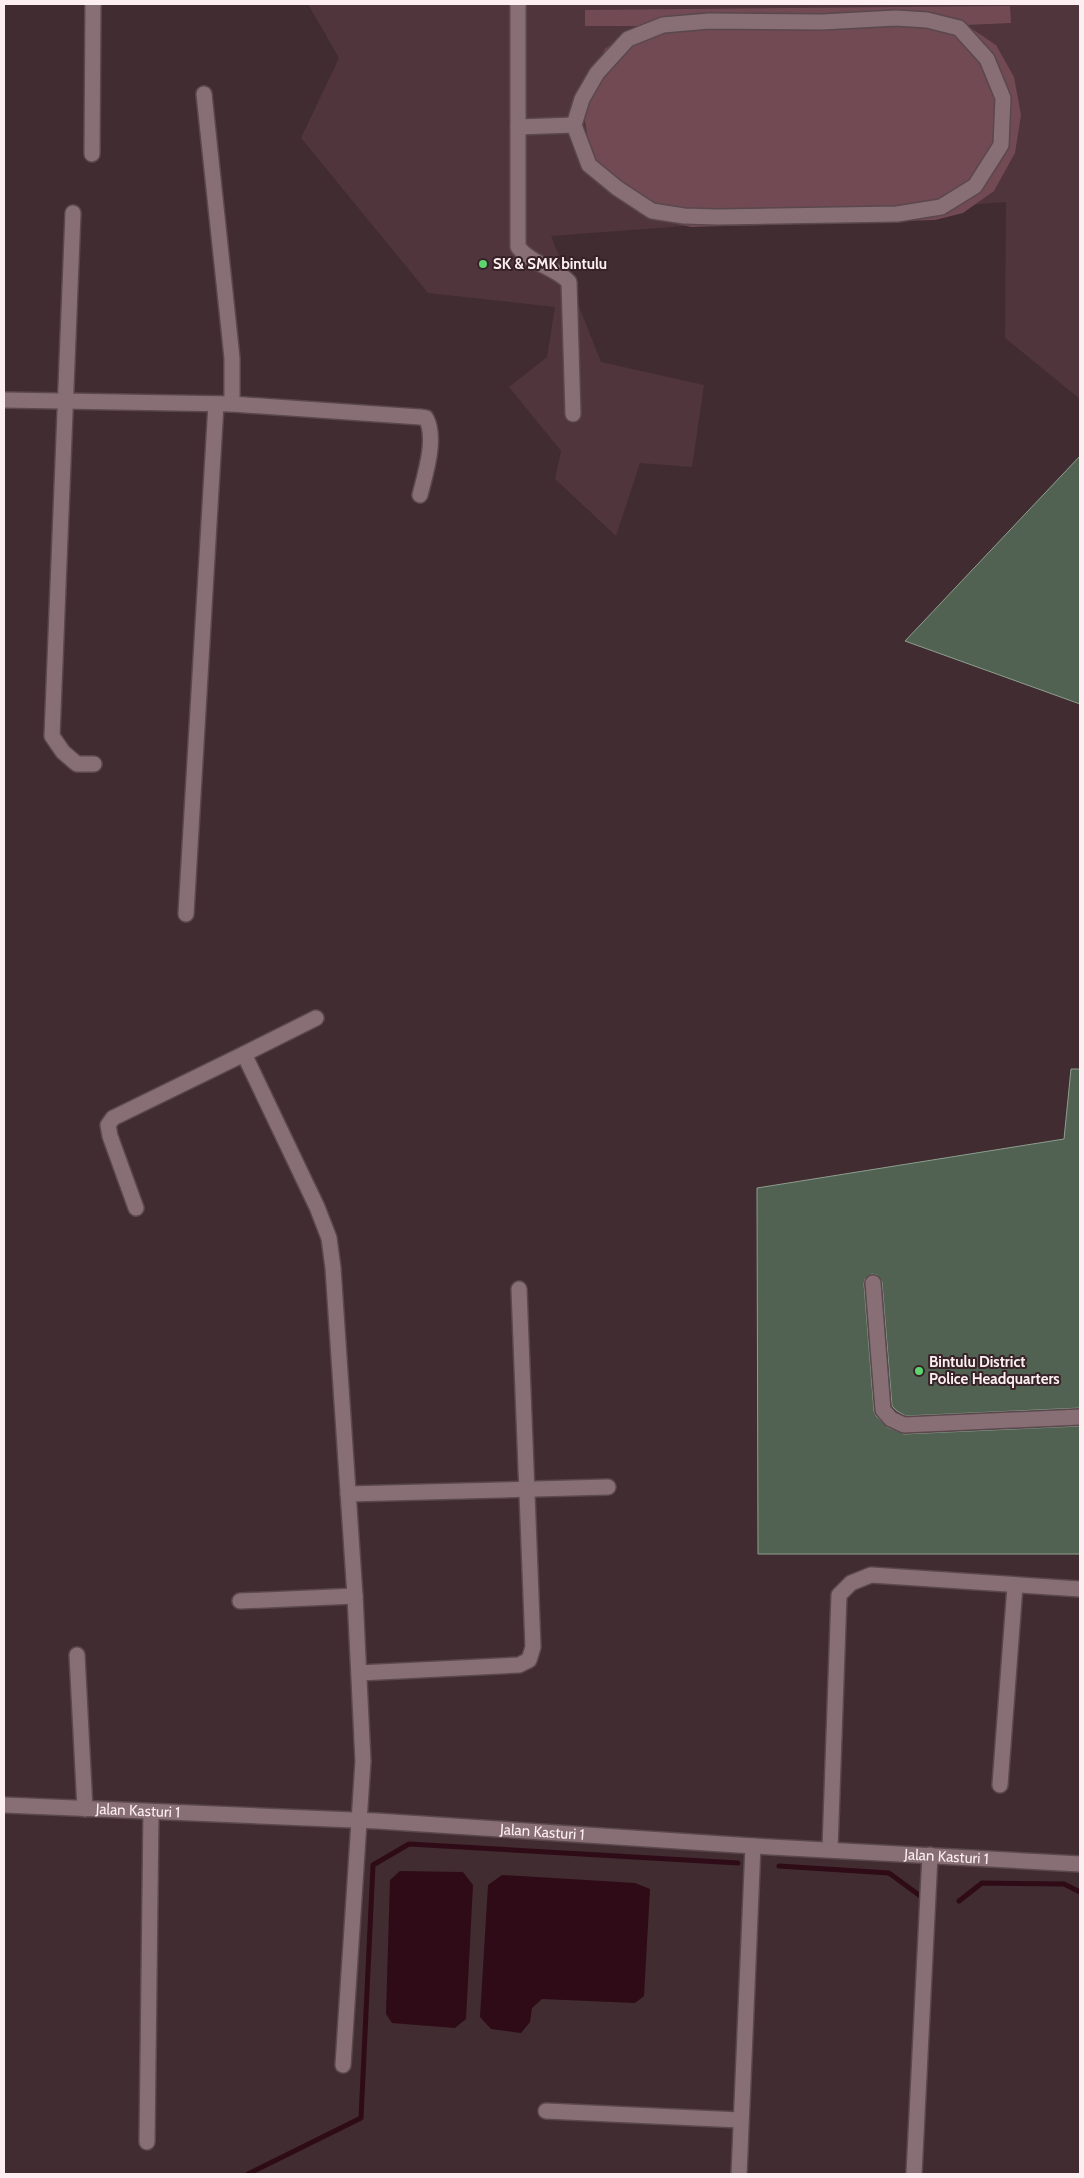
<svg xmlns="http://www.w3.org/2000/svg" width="1084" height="2178" font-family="Cabin,sans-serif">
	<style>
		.built { fill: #50353c }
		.green { fill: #714a54 }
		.water { fill: #2e0b17 }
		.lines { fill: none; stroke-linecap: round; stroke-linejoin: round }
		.stream { stroke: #2e0b17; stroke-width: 5 }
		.building { fill: #516152; stroke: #8d9f8e }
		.minor-casing { stroke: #5a484d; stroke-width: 18 }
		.minor { stroke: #876f75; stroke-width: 15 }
		.poi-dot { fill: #5bd56e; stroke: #362227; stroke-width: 2 }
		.labels { text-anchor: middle; stroke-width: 4; stroke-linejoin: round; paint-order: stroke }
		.poi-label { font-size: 15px; font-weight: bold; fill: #fceef1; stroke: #362227; text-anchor: start }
		.street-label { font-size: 15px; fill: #fceef1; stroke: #362227 }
	</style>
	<rect width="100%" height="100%" fill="#412c31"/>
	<path class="built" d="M308,4H1080V399L1005,338L1006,202L551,236L601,362L704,385L692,467L640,463L616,536L555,479L561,451L509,387L547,357L555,307L428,293L301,138L339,58Z"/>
	<path class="green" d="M1010,6L1011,23L966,25L996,45L1014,77L1021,115L1015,153L994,191L963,213L935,220L691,227L648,217L592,163L584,115L592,77L605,49L637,26H585V10Z"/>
	<g class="water">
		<path d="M400,1871L463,1872L473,1885L466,2019L455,2028L392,2023L386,2014L390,1880Z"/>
		<path d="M502,1875L635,1883L650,1889L644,1996L635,2003L542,1999L532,2008L530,2022L521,2033L491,2029L480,2017L488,1885Z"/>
	</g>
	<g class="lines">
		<g class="stream">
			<path d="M779,1866L889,1873L923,1898"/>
			<path d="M959,1901L982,1883L1064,1884L1080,1892"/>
			<path d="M248,2174L361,2118L373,1865L409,1844L738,1863"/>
		</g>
	</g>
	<g class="building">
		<path d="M1080,456V704L905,641Z"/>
		<path d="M1071,1069H1080V1408L906,1416L897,1411L892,1406L882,1282L877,1275L872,1274L865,1279L864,1284L874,1411L876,1416L887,1427L904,1434L1080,1426V1554H758L757,1188L1064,1139Z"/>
	</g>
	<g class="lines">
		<defs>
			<g id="minor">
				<path d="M518,4V247C531,264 555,267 569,282L573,414"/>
				<path d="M896,18L927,20L959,28L987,59L1003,98L1001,145L975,186L941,207L897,214L717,217L684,216L652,211L617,188L589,165L574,125L582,99L597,73L628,39L663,25L709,21L822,22Z"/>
				<path d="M204,94L232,358V404"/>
				<path d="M518,127L574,125"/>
				<path d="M92,154L93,4"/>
				<path d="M73,213L52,736L63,752L77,764H94"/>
				<path d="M4,400L232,404L420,417L426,418C437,438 425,475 420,495"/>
				<path d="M186,914L216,404"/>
				<path d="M244,1054L316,1018"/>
				<path d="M136,1208L110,1136L108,1125L113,1118L244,1054L317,1207L329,1238L333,1268L355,1596L363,1761L343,2065"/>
				<path d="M873,1283L883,1410L891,1419L904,1425L1080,1417"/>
				<path d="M348,1494L608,1487"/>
				<path d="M240,1601L355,1596"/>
				<path d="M77,1655L85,1809"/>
				<path d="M359,1673L519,1665L529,1660L533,1647L519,1289"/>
				<path d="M1000,1785L1015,1586"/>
				<path id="s1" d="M4,1805L377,1821L753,1846L1080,1864"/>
				<path d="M830,1849L839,1595L851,1583L871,1575L1080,1589"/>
				<path d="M546,2111L740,2120"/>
				<path d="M147,2142L151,1812"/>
				<path d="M739,2174L753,1846"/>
				<path d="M914,2174L930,1855"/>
			</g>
		</defs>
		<use href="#minor" class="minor-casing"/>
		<use href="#minor" class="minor"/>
	</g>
	<g class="poi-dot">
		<circle cx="483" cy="264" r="5"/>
		<circle cx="919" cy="1371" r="5"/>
	</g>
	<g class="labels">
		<g class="poi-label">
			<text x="493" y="269">SK &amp; SMK bintulu</text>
			<text x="929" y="1367">Bintulu District<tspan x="929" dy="17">Police Headquarters</tspan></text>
		</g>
		<g class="street-label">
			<text dy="5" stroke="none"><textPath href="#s1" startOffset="134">Jalan Kasturi 1</textPath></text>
			<text dy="5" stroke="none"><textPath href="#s1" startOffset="539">Jalan Kasturi 1</textPath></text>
			<text dy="5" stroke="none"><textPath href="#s1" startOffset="944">Jalan Kasturi 1</textPath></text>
		</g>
	</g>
	<rect width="1084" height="2178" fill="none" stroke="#fceef1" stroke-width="10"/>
</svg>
